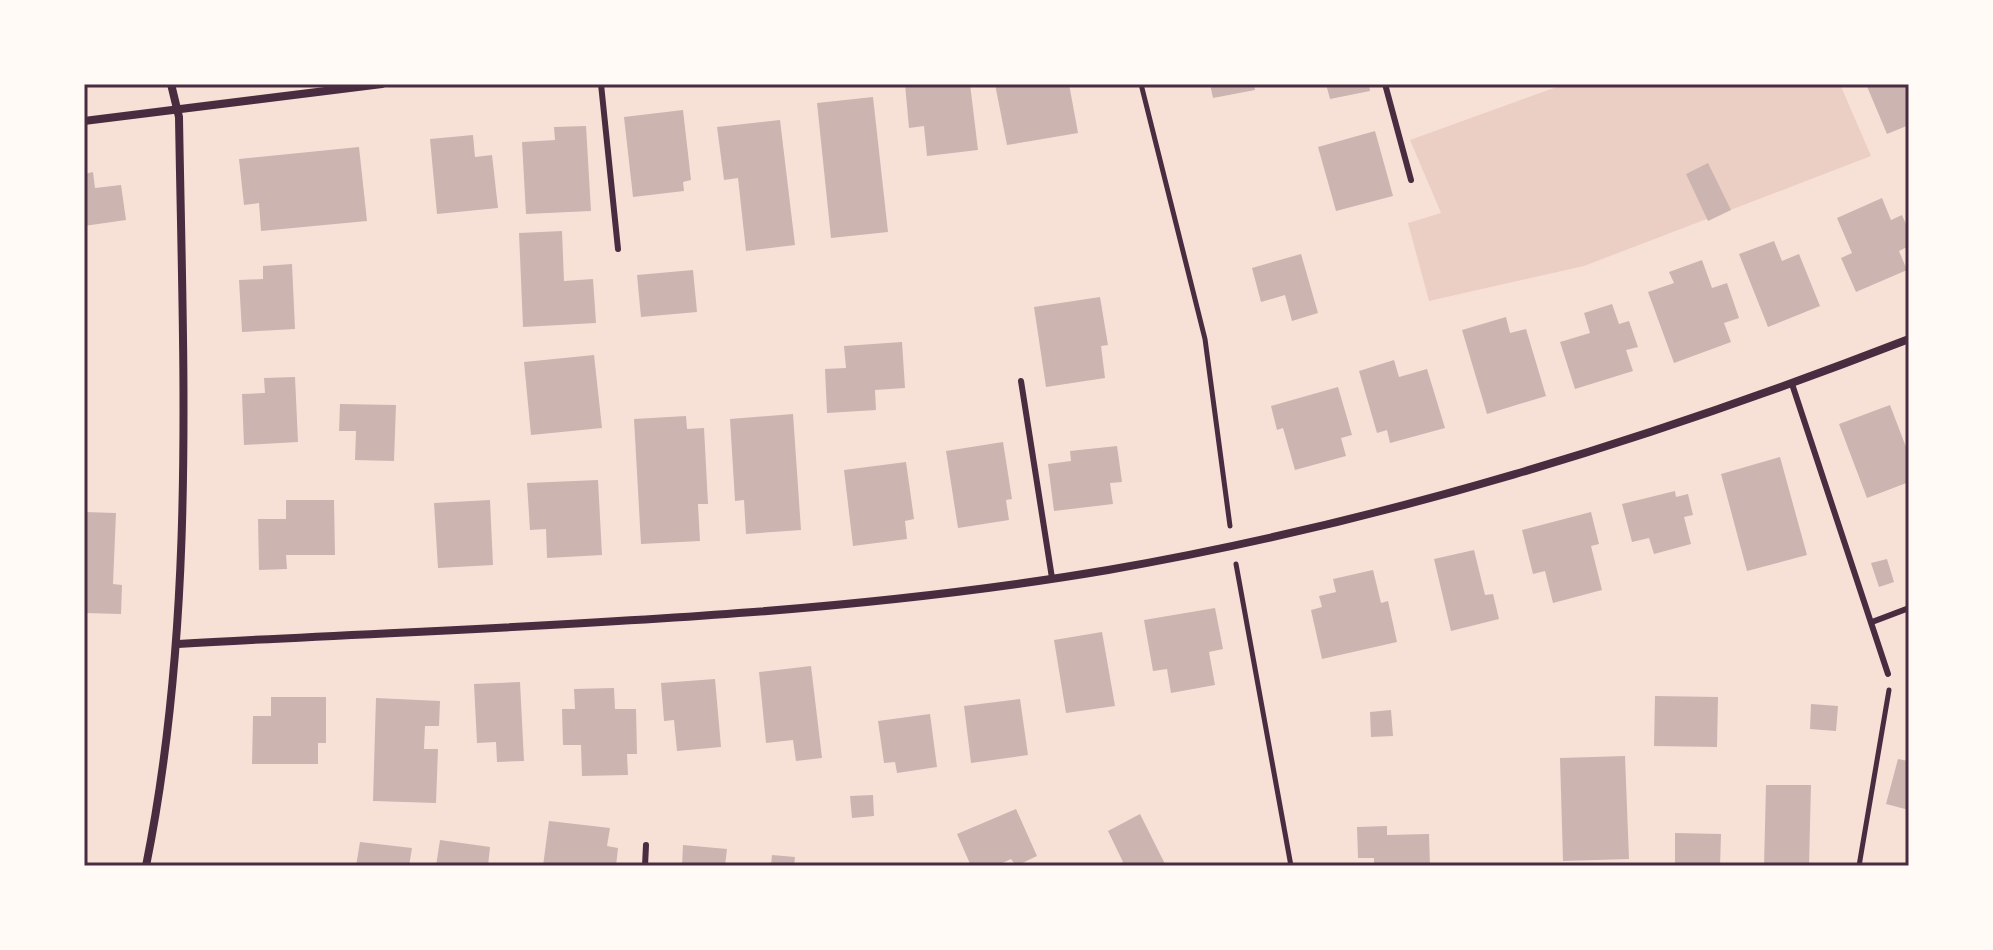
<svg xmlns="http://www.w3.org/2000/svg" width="1993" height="950" font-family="Karla,sans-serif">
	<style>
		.green { fill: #ebcfc5 }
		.building { fill: #ccb4b1 }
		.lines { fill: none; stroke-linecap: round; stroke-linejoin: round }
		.path { stroke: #4a2c40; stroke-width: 5 }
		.service { stroke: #4a2c40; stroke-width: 6 }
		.minor { stroke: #4a2c40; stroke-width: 8 }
		.neatline { fill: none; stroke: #4a2c40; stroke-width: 3 }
	</style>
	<rect width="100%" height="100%" fill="#f7e1d7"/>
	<path class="green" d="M1565,84H1840L1871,156L1584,266L1429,301L1408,223L1441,213L1410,140Z"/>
	<g class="building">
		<path d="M905,84H970L978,150L927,156L924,126L909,128Z"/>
		<path d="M995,84H1069L1078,133L1007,145Z"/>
		<path d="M1210,84H1254L1255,90L1213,98Z"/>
		<path d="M1326,84H1369L1370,91L1330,99Z"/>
		<path d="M1866,84H1909V125L1887,134Z"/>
		<path d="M873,97L888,232L831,238L817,103Z"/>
		<path d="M683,110L691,180L683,182L684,191L633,197L624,117Z"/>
		<path d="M780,120L795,245L746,251L738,178L724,180L717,127Z"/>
		<path d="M586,126L591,211L526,214L522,142L555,140L554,127Z"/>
		<path d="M1375,131L1393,196L1336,211L1318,147Z"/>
		<path d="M473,135L475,157L492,155L498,208L437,214L430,139Z"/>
		<path d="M359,147L367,221L261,231L259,203L244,205L239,159Z"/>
		<path d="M1708,163L1731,210L1708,221L1686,174Z"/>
		<path d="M93,172L95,188L121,185L126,220L84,226V174Z"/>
		<path d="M1882,198L1891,220L1902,215L1909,231V246L1899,251L1907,270L1856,292L1841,258L1852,253L1837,218Z"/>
		<path d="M562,231L564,281L593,279L596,323L523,327L519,233Z"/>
		<path d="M1774,241L1782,261L1799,254L1820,306L1768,327L1739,254Z"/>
		<path d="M1301,254L1318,313L1292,321L1285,295L1261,302L1252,268Z"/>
		<path d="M1702,260L1712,288L1727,283L1739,318L1724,323L1731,342L1674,363L1648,292L1674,283L1669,272Z"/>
		<path d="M292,264L295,329L242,332L239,280L263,279V266Z"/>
		<path d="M693,270L697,312L641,317L637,275Z"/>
		<path d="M1100,297L1108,345L1101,346L1105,378L1046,387L1034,307Z"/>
		<path d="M1612,304L1619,324L1629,321L1638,347L1626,350L1633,371L1575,389L1560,342L1590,333L1584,313Z"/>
		<path d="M1506,317L1510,333L1526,329L1546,396L1487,414L1462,330Z"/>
		<path d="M902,342L905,388L875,390L876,410L827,413L825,369L846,368L844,346Z"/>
		<path d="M594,355L602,428L531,435L524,362Z"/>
		<path d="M1394,360L1399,377L1427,369L1445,428L1390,443L1387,430L1377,433L1359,371Z"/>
		<path d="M295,377L298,442L244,445L242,394L265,393L264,378Z"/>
		<path d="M1338,387L1352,435L1341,438L1346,456L1295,470L1283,428L1277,430L1271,406Z"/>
		<path d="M340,404L396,405L394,461L355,460L356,431H339Z"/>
		<path d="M1890,405L1909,455V482L1867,498L1839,424Z"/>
		<path d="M793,414L801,530L746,534L744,500L735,501L730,419Z"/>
		<path d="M686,416L687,429L704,428L708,504H698L700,541L641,544L634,419Z"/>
		<path d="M1003,442L1012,499L1006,500L1009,520L958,528L946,451Z"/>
		<path d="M1117,446L1122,482L1110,483L1113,504L1054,511L1048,464L1071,461L1070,451Z"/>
		<path d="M1780,457L1807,555L1747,571L1721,474Z"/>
		<path d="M906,462L914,519L905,521L907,539L853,546L844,470Z"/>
		<path d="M598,480L602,555L547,558L546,529L530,530L527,483Z"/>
		<path d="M1675,491L1676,497L1688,494L1693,515L1684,517L1691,544L1654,554L1649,538L1632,542L1622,504Z"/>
		<path d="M286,500H334L335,555H286L287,569L259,570L258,519H286Z"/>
		<path d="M490,500L493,565L438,568L434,503Z"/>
		<path d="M84,512L116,513L113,584L122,585L121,614L84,613Z"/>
		<path d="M1591,512L1599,544L1591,546L1602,590L1553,603L1545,571L1533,574L1522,530Z"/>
		<path d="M1474,550L1485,595L1493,594L1499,619L1451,631L1434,559Z"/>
		<path d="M1887,559L1894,582L1879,587L1871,563Z"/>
		<path d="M1373,570L1381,603L1388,601L1397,642L1322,659L1311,610L1322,607L1319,596L1336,592L1333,579Z"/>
		<path d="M1215,608L1223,649L1209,652L1215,685L1171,693L1167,669L1153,671L1144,620Z"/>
		<path d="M1102,632L1115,706L1066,713L1054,640Z"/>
		<path d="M811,666L822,758L796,761L793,740L766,743L759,672Z"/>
		<path d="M715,679L721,747L677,751L674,720L664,721L661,683Z"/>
		<path d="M520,682L524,761L497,762L496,742L477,743L474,684Z"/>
		<path d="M614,688L615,709H636L637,754H627L628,775L582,776L581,745H563L562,709H575L574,689Z"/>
		<path d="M1655,696L1718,697L1717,747L1654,746Z"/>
		<path d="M271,697H326V743H318V764H252L253,716H271Z"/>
		<path d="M376,698L440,701L439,726H425L424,749H438L436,803L373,801Z"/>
		<path d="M1020,699L1028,755L971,763L964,706Z"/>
		<path d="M1811,704L1838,706L1836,731L1810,729Z"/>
		<path d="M1391,710L1393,736L1371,737L1370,712Z"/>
		<path d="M930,714L937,767L897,773L895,762L884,763L878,721Z"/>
		<path d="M1625,756L1629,859L1563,861L1560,758Z"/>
		<path d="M1898,759L1909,761V810L1886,804Z"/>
		<path d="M1766,785H1811L1809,866H1764Z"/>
		<path d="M873,795L874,816L852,818L850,796Z"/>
		<path d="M1016,809L1037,856L1016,866L1011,859L996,866H971L957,834Z"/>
		<path d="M1140,814L1166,866H1116L1123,862L1108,831Z"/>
		<path d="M549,821L610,828L607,846L618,848L616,866H543Z"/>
		<path d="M1387,826V835L1429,834L1430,866H1374V858H1358L1357,827Z"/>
		<path d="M1675,833L1721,834L1720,866H1675Z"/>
		<path d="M440,840L490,847L488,866H436Z"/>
		<path d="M360,842L412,848L409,866H356Z"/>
		<path d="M683,845L727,849L725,866H682Z"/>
		<path d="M772,855L795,857L794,866H771Z"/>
	</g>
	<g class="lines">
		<g class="path">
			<path d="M1141,84L1205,339L1230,526"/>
			<path d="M1236,564L1291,866"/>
			<path d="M1859,866L1889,690"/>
		</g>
		<g class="service">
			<path d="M601,84L618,249"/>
			<path d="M1385,84L1411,180"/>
			<path d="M1021,381L1052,578"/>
			<path d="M1792,384L1888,674"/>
			<path d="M1872,622L1909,608"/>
			<path d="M645,866L646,845"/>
		</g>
		<g class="minor">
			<path d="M84,121L382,84"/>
			<path d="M178,644C487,626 801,622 1108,570C1384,522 1648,440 1909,339"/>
			<path d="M146,866C196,618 183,368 179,117L171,84"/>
		</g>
	</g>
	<rect width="1993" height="950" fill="none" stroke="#fffaf5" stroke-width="172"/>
	<rect x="86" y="86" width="1821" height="778" class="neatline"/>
</svg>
